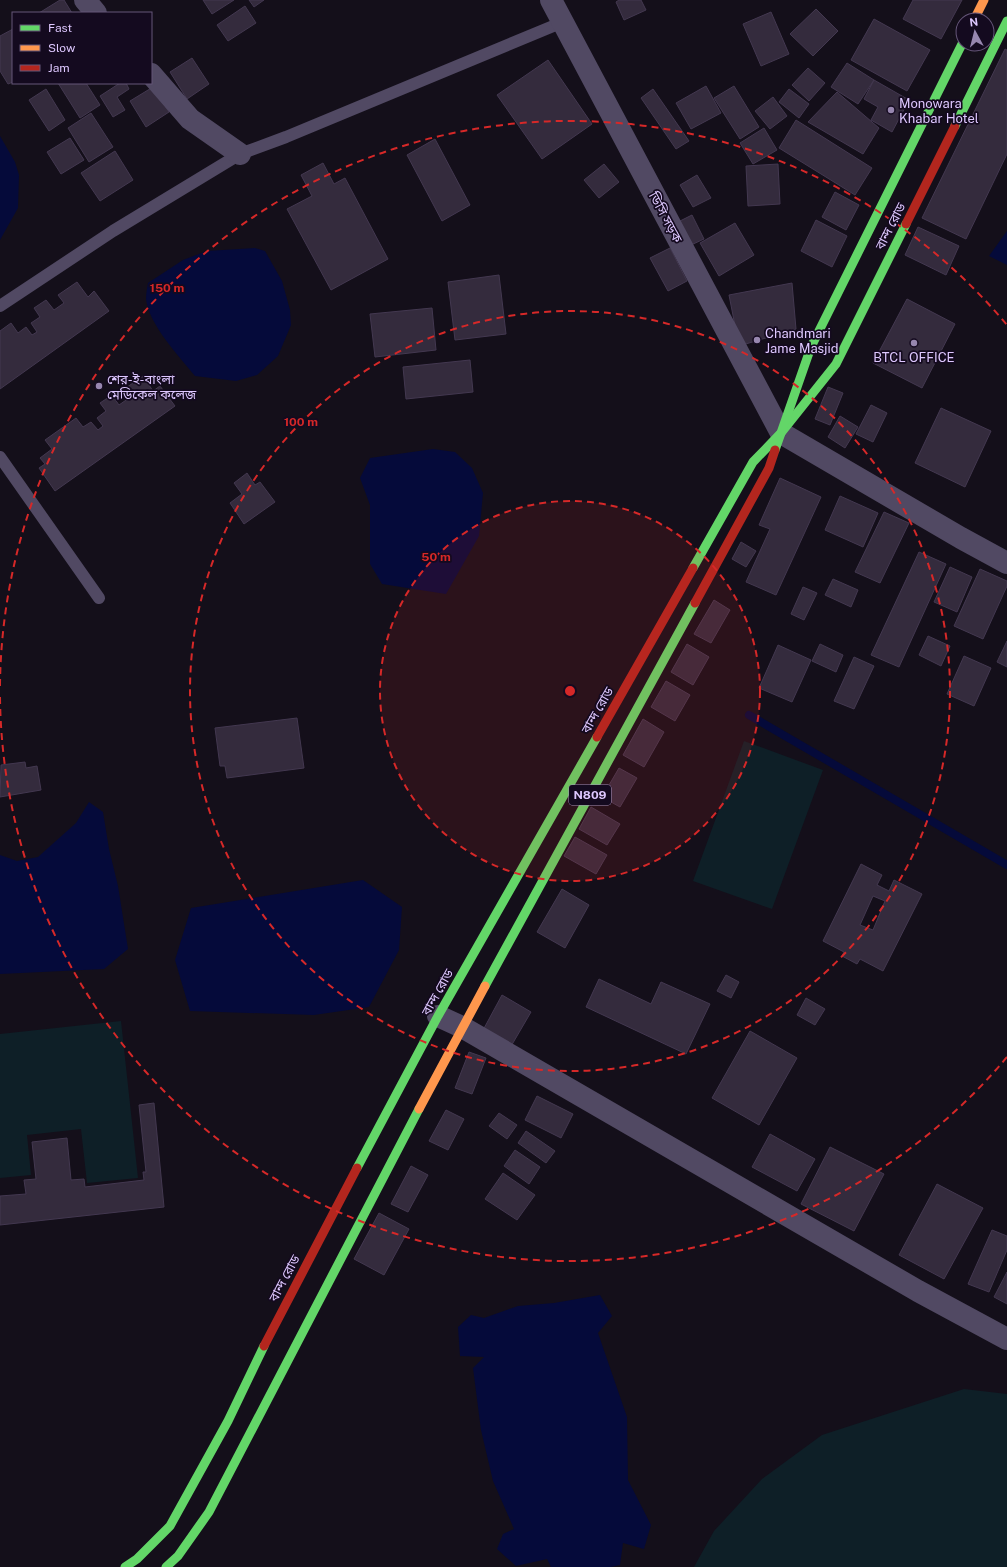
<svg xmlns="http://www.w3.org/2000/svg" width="1007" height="1567" font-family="'Public Sans','Noto Sans Bengali',sans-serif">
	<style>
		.green { fill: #0e1f27 }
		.water { fill: #050a3a }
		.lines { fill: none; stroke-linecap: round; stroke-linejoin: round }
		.stream { stroke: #050a3a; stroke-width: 8 }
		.building { fill: #342b3d; stroke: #433850; fill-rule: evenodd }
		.lane { stroke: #514963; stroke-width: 12 }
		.street { stroke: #514963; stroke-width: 22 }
		.fast { stroke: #63d668; stroke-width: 9 }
		.slow { stroke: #ff974d; stroke-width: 9 }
		.jam { stroke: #b3261e; stroke-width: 9 }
		.ring { fill: none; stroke: #d62828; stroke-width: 2; stroke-dasharray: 7 5 }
		.poi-dot { fill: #9787af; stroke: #140a1f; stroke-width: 1.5 }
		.labels { text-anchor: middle; stroke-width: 3.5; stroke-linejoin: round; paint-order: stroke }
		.shield { fill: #140a1f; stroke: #a18fbc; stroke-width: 1 }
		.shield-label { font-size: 12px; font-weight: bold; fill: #dec8ff }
		.poi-label { font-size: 13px; fill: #dec8ff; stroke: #140a1f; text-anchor: start }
		.street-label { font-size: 13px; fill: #dec8ff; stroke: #140a1f }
		.centre { fill: #d62828; stroke: #140a1f; stroke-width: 2 }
		.ring-label { font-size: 12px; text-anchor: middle; font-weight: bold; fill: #d62828; stroke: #140a1f; stroke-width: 3.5; stroke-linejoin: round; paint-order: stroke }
	</style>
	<rect width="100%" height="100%" fill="#140f1a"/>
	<g class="green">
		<path d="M744,741L823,770L772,909L693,881Z"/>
		<path d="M121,1021L138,1178L87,1183L81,1129L27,1135L31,1175L0,1178V1034Z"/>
		<path d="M964,1389L1007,1394V1567H694L714,1531L762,1479L822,1435Z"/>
	</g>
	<g class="water">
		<path d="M0,136L15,162L19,175L18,208L0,240Z"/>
		<path d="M1007,231V265L989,256Z"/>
		<path d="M255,248L265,251L282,281L290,310L291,325L278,356L257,375L236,381L195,376C179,356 149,325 146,299C146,294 147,288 148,283L183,260L207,251Z"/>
		<path d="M433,449L455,452L472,468L483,493L479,536L446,594L382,584L370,564V505L360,478L370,458Z"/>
		<path d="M89,802L103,812L109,849L118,886L128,949L104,969L0,974V855L17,861L38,857L76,823Z"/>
		<path d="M363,880L402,907L399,950L369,1007L314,1015L190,1011L175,960L191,908Z"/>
		<path d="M600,1295L612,1316L598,1333L627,1417L628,1480L651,1525L644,1549L623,1543L620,1565L611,1567H551L547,1559L516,1566L497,1549L503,1534L514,1529L493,1481L481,1430L473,1368L484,1357L460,1356L458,1327L471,1315L484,1318L518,1306L554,1303Z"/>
	</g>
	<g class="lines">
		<path class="stream" d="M749,715L1007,865"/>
	</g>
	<g class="building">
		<path d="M60,0H64L72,13H39Z"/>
		<path d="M203,0H234L212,14Z"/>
		<path d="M249,0H264L254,7Z"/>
		<path d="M619,0H641L646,10L624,20L616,2Z"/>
		<path d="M913,0H962L941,39L903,19Z"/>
		<path d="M245,6L256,23L228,41L217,25Z"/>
		<path d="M816,9L838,31L813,56L790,34Z"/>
		<path d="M771,12L789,54L761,66L743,24Z"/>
		<path d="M874,19L930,50L907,91L851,60Z"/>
		<path d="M13,29V82L8,84L0,71V36Z"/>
		<path d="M1005,49L1007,50V154L966,239L922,218Z"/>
		<path d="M192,58L209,84L187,99L170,72Z"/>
		<path d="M548,60L592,124L542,159L497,95Z"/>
		<path d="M847,63L874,80L858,104L831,87Z"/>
		<path d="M808,68L825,83L809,101L792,85Z"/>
		<path d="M874,80L909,100L892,132L871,120L878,107L864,99Z"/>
		<path d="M58,83H86L100,105L80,118Z"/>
		<path d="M120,83H126L129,89L117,97L125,110L113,117L100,96Z"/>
		<path d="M706,86L721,113L691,129L676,103Z"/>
		<path d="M734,86L759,127L740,139L714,98Z"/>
		<path d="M153,87L169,112L146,127L130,101Z"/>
		<path d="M46,89L65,120L49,131L29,100Z"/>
		<path d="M653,89L689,141L676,149L641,98Z"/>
		<path d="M789,89L809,104L799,118L779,102Z"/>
		<path d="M837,92L879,128L863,154L808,122Z"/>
		<path d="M773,97L787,116L770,129L755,111Z"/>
		<path d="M91,113L113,147L89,162L68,128Z"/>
		<path d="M796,120L872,168L855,195L779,148Z"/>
		<path d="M764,128L777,150L753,164L740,143Z"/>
		<path d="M70,138L84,160L61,174L47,152Z"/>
		<path d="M435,139L470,205L442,221L407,155Z"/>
		<path d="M115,151L133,180L100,201L81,173Z"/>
		<path d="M323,163L334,184L345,178L388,259L331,290L287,209L312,196L301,175Z"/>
		<path d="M604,164L619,182L599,198L584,180Z"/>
		<path d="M778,164L780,204L748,206L746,166Z"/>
		<path d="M697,175L711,198L693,207L680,185Z"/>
		<path d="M835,192L859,205L846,230L822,217Z"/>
		<path d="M692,215L704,239L691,245L680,221Z"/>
		<path d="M816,220L847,236L832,267L801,251Z"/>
		<path d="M735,223L754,255L719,276L700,243Z"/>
		<path d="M918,227L959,246L946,275L905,255Z"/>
		<path d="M670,248L687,281L668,291L650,258Z"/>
		<path d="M499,275L506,334L455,340L448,282Z"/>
		<path d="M77,282L88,297L94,291L109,311L0,389V331L11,323L18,333L26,327L32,335L37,332L31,323L40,317L34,308L46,300L54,310L64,303L58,295Z"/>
		<path d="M792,283L796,329L739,346L729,295Z"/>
		<path d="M907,299L955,324L922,388L873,363Z"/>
		<path d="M432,308L436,350L375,357L370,314Z"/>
		<path d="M470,360L473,392L406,399L403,367Z"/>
		<path d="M143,376L153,391L160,386L175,406L55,491L39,468L45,464L40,458L52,449L45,440L76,418L83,427L91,422L98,430L103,426L97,418L106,411L100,403L112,395L119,405L129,398L123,390Z"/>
		<path d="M828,387L843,393L830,425L815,419Z"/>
		<path d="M871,405L887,413L873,442L856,434Z"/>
		<path d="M941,408L991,431L965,487L915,463Z"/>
		<path d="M840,416L858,427L845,448L828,437Z"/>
		<path d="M247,473L255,485L260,482L275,502L244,524L230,503L242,494L234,483Z"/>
		<path d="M780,478L821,497L776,595L746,582L770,529L759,525Z"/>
		<path d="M840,496L878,513L863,547L825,530Z"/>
		<path d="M884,512L909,523L880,583L855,572Z"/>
		<path d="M741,542L756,551L746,567L732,559Z"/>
		<path d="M919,552L946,564L899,667L871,655Z"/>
		<path d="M950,567L972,577L957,612L934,602Z"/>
		<path d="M980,569L1007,581V586L983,639L954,626Z"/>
		<path d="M833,579L858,590L851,607L825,595Z"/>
		<path d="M803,587L817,593L804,620L791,614Z"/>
		<path d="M714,600L730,610L711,643L694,634Z"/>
		<path d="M928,636L950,646L941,666L919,655Z"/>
		<path d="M1007,641V667L997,662Z"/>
		<path d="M687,644L709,657L693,685L671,672Z"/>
		<path d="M820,644L843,655L836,672L812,661Z"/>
		<path d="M778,645L811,660L792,702L759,688Z"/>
		<path d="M964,656L991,668L974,706L947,694Z"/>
		<path d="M854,657L874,666L854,709L834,701Z"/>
		<path d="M666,681L690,695L675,721L651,707Z"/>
		<path d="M297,718L304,768L227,778L225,766H220L215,728Z"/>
		<path d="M643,719L664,732L644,767L623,755Z"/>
		<path d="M25,762L26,768L37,766L41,790L0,797L1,765Z"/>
		<path d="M619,768L637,778L620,807L602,797Z"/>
		<path d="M591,807L620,824L607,845L579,829Z"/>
		<path d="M575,837L607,855L596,874L564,856Z"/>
		<path d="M861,864L882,875L877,885L889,891L894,880L922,894L883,971L860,959L857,964L842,956L844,952L823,941ZM873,896L885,901L873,930L860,925Z"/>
		<path d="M562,889L589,905L565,948L537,932Z"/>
		<path d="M726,975L739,982L731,998L717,991Z"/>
		<path d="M599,979L651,1004L661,982L710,1004L686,1054L586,1007Z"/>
		<path d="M502,995L531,1012L510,1048L482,1032Z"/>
		<path d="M806,998L825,1009L815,1025L797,1015Z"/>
		<path d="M750,1031L797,1058L759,1125L712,1098Z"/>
		<path d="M469,1052L486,1058L472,1094L455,1088Z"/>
		<path d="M537,1096L573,1114L561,1138L525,1120Z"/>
		<path d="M154,1103L164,1207L0,1225V1196L26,1194L24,1180L36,1179L32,1142L67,1138L71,1180L84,1179L85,1187L144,1180L143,1172H146L139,1105Z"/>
		<path d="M446,1110L464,1119L448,1150L429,1141Z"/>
		<path d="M499,1113L517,1125L507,1139L489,1126Z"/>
		<path d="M526,1131L555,1151L546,1163L518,1143Z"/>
		<path d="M770,1134L815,1159L797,1191L752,1167Z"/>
		<path d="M830,1147L884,1174L854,1231L801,1204Z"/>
		<path d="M515,1150L540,1167L529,1184L504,1166Z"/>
		<path d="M411,1166L428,1175L408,1212L391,1204Z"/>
		<path d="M503,1173L535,1195L517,1220L485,1199Z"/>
		<path d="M937,1184L983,1208L944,1279L899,1255Z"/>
		<path d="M379,1213L409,1229L384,1275L354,1259Z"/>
		<path d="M992,1230L1007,1236V1250L989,1292L968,1284Z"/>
		<path d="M1007,1272V1304L994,1297Z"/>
	</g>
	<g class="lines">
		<g class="lane">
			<path d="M0,306L113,231L240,154L286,137L563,22"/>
			<path d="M0,457L99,598"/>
		</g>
		<g class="street">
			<path d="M85,0L96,13"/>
			<path d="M551,0L781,433L961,538L1007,563"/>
			<path d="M151,74L190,119L240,154"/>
			<path d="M438,1016L462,1027L918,1291L1007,1339"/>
		</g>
		<g class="fast">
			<path d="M955,126L1007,21"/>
			<path d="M775,450L781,433L836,364L906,224"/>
			<path d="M693,568L753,462L781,433L811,347L963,42"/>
			<path d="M485,986L695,603"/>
			<path d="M357,1168L438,1016L597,737"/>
			<path d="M125,1567L137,1559L170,1526L228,1421L264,1346"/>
			<path d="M166,1567L178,1556L209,1512L419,1109"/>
		</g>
		<g class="slow">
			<path d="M974,20L984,0"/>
			<path d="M419,1109L485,986"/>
		</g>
		<g class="jam">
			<path d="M906,224L955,126"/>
			<path d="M695,603L769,468L775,450"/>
			<path d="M597,737L693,568"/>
			<path d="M264,1346L357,1168"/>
		</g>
	</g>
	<circle cx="570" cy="691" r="190" fill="#d62828" fill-opacity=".12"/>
	<g class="ring">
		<circle cx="570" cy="691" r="190"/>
		<circle cx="570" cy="691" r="380"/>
		<path d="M1007 1057A570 570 0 0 1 0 696M0 686A570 570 0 0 1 1007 325"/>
	</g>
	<g class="poi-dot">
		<circle cx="891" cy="110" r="4"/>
		<circle cx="757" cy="340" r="4"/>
		<circle cx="914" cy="343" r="4"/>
		<circle cx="99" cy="386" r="4"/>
	</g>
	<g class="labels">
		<rect class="shield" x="569" y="785" width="42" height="20" rx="3"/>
		<g class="shield-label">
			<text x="590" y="799">N809</text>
		</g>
		<g class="poi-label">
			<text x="899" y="108">Monowara<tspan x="899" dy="15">Khabar Hotel</tspan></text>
			<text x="765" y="338">Chandmari<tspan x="765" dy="15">Jame Masjid</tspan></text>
			<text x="914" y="362" text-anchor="middle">BTCL OFFICE</text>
			<text x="107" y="384">শের-ই-বাংলা<tspan x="107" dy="15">মেডিকেল কলেজ</tspan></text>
		</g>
		<g class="street-label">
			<text transform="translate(666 217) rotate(62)" y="5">ডিসি সড়ক</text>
			<text transform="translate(890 226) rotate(-63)" y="5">বান্দ রোড</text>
			<text transform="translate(597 710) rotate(-60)" y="5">বান্দ রোড</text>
			<text transform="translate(437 992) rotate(-61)" y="5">বান্দ রোড</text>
			<text transform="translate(284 1278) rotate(-62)" y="5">বান্দ রোড</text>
		</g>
	</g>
	<circle cx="570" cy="691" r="6" class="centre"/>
	<g class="ring-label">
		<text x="167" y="292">150 m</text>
		<text x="301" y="426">100 m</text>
		<text x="436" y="561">50 m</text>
	</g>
	<rect x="12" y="12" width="140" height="72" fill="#140a1f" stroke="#655679"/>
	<rect x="20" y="25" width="20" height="6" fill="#63d668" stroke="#655679"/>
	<text x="48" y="32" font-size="12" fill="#dec8ff">Fast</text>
	<rect x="20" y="45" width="20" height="6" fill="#ff974d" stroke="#655679"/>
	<text x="48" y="52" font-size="12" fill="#dec8ff">Slow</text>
	<rect x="20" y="65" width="20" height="6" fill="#b3261e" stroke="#655679"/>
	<text x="48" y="72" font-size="12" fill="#dec8ff">Jam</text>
	<g transform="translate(975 32) rotate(353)"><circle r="19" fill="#140a1f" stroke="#655679"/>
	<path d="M0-3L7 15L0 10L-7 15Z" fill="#9787af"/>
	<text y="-6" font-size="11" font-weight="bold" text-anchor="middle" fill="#dec8ff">N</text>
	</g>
</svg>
